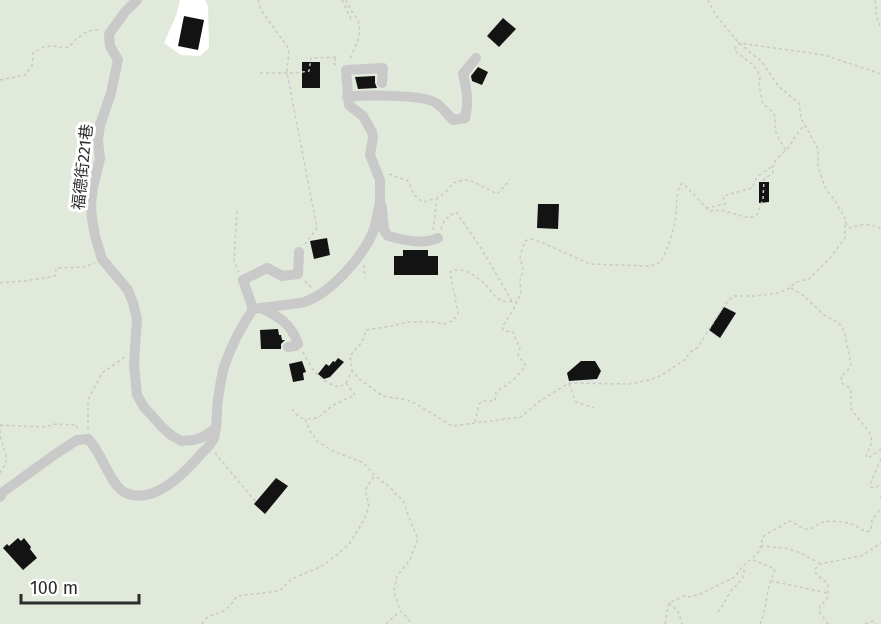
<svg xmlns="http://www.w3.org/2000/svg" width="881" height="624" font-family="'Fira Sans','Noto Sans TC',sans-serif">
	<style>
		.green { fill: #e1e9db }
		.building { fill: #131313 }
		.lines { fill: none; stroke-linecap: round; stroke-linejoin: round }
		.path { stroke: #c9c9c9; stroke-width: 1.5; stroke-dasharray: 3 3; stroke-linecap: butt }
		.minor { stroke: #c9c9c9; stroke-width: 10 }
		.labels { text-anchor: middle; stroke-width: 6; stroke-linejoin: round; paint-order: stroke }
		.street-label { font-size: 16px; fill: #2c2c2c; stroke: #fff }
	</style>
	<rect width="100%" height="100%" fill="#fff"/>
	<path class="green" d="M0,0H180L176,16L164,43L181,55L200,56L209,48L208,6L205,0H881V624H0Z"/>
	<g class="building">
		<path d="M184,16L204,20L198,50L178,46Z"/>
		<path d="M503,18L516,29L499,47L487,36Z"/>
		<rect x="302" y="62" width="18" height="26"/>
		<path d="M478,67L488,72L482,85L472,81L471,76Z"/>
		<path d="M375,76V83L377,88L358,89L355,77Z"/>
		<path d="M759,182H769V202L759,203Z"/>
		<path d="M538,204H559L558,229L537,228Z"/>
		<path d="M327,238L330,255L314,259L310,241Z"/>
		<path d="M403,250H428V256H438V275H394V256H403Z"/>
		<path d="M724,307L736,313L720,338L709,330Z"/>
		<path d="M278,329L279,335H281L282,340H285L281,344V349H261L260,330Z"/>
		<path d="M338,358L344,362L330,377L324,379L318,374L326,364L329,366L333,361L335,362Z"/>
		<path d="M302,361L306,372L303,373L304,380L293,382L289,364Z"/>
		<path d="M581,361H595L601,371L597,379L569,381L567,373Z"/>
		<path d="M276,478L288,486L265,514L254,504Z"/>
		<path d="M18,538L21,541L24,538L31,547L30,549L37,558L23,570L3,548L7,544L9,546Z"/>
	</g>
	<g class="lines">
		<g class="path">
			<path d="M258,0L261,10L289,49L287,73L317,228L305,244"/>
			<path d="M342,0L351,19"/>
			<path d="M346,0C348,7 352,11 356,17C365,30 355,48 349,61"/>
			<path d="M708,0L715,14L727,29L739,43L762,62L778,86L799,103L801,118L818,149V166L822,179L827,191L834,199L845,218C844,222 847,225 850,228C860,224 872,223 881,229"/>
			<path d="M875,0L876,4V15L881,29"/>
			<path d="M260,73H296L309,71L311,58L337,57L333,63L337,65"/>
			<path d="M0,80L25,75L32,66L33,53L43,47L54,46L65,48L70,46L76,39L88,31L99,30"/>
			<path d="M785,150C783,144 780,141 777,135C770,119 784,119 763,104L759,85L760,77L758,72L753,65L734,50L739,43L824,55L881,74"/>
			<path d="M389,174L408,181L414,195L423,202L437,198L446,192L453,183L463,180H470L497,194L510,180"/>
			<path d="M706,208L725,204L723,196L752,188L757,177L771,167"/>
			<path d="M237,211L234,261L239,272"/>
			<path d="M441,229L445,219L456,212L481,248L512,301L516,302"/>
			<path d="M433,230L437,199"/>
			<path d="M364,265L365,278"/>
			<path d="M305,281L312,288"/>
			<path d="M0,283L25,281L55,276L56,268L84,267L95,263"/>
			<path d="M791,288L804,296L824,315L839,323L844,331L851,364L847,372L841,376L842,383L851,389V409L870,433L872,442L866,456L868,458L881,449"/>
			<path d="M512,301C508,302 506,302 502,301C495,298 490,289 485,284C476,276 462,265 450,272L458,313L454,320L444,324L433,322H408L392,326L366,330L362,342L350,356L352,370L359,379L383,396L408,400L418,405L452,426L521,417L540,401L569,383L629,384L650,380L662,375L686,359L689,353L698,347L723,307L729,300L734,296H755L777,293L790,288L796,282L809,279L830,258L845,238V221"/>
			<path d="M303,352C311,369 321,383 340,387L346,383"/>
			<path d="M346,383L355,395C347,399 338,402 331,407C320,414 321,420 305,419L310,431L318,442L333,451L364,463L374,475L392,489L396,495L403,500L411,523L418,538L410,560L397,576L394,591L400,611L407,617L411,624"/>
			<path d="M346,383L352,371"/>
			<path d="M569,384L576,402L594,408"/>
			<path d="M292,409L297,415L304,419"/>
			<path d="M475,422L479,404L483,401H495L496,392C507,385 521,376 525,364L518,356L520,349L513,332L504,331L502,327L513,310L521,293L520,280L523,270L520,256L525,241L531,239L541,242L590,264L650,266L661,262C668,247 675,229 676,212C677,202 676,193 681,184H684L709,211L721,210L749,218L757,215L763,199L764,179L773,173C771,160 780,157 787,149C794,141 795,134 804,126"/>
			<path d="M0,425L43,427L56,424L77,425V431"/>
			<path d="M88,429V400L102,373L125,357"/>
			<path d="M215,453L256,502"/>
			<path d="M881,459L870,484L871,487L874,488L881,485"/>
			<path d="M0,473L6,463V455L0,436V425"/>
			<path d="M881,495V500"/>
			<path d="M761,546L785,548L801,553L819,563"/>
			<path d="M753,560L775,569L771,581L827,593"/>
			<path d="M669,603L678,611L682,624"/>
			<path d="M718,612C723,606 725,600 729,594C735,583 745,583 744,568"/>
			<path d="M202,624C207,614 214,616 223,611C229,608 233,602 237,596L279,591L292,579L322,566L339,553L350,543L365,518L369,504L365,491L374,476"/>
			<path d="M386,624L399,612"/>
			<path d="M665,624L669,603L684,596L691,597L702,593L735,577L741,568L758,553L760,549L763,537C770,530 781,528 788,521C796,522 799,528 806,529C814,530 817,523 824,522C832,520 846,522 854,525C858,527 862,530 867,532L871,530L872,520L881,508"/>
			<path d="M760,624C766,611 766,596 770,582"/>
			<path d="M828,624L820,613V606L827,599L828,584L816,574L815,569L820,564L861,556L881,543"/>
			<path d="M865,624L873,621L876,624"/>
		</g>
		<g class="minor">
			<path d="M137,0L125,12L109,34L110,46L118,60L111,93L100,125L98,140L100,159L93,187L91,204L92,218L95,236L102,259L128,290L133,303L137,319L134,364L137,395L144,407L162,427L171,435L181,441L194,440L203,437L215,429"/>
			<path d="M382,83L383,68L346,70L349,105L363,116L372,132L373,138L370,155L380,180V202L382,208L384,230L388,236C403,240 423,245 438,238"/>
			<path d="M347,97C364,95 423,94 436,103C442,107 447,114 453,120L465,118C469,102 467,90 463,74L476,58"/>
			<path d="M261,308C279,317 291,323 298,344L295,346L288,347"/>
			<path d="M253,309L243,280L267,268L282,276L298,274L299,252"/>
			<path d="M0,497L3,492L54,455L77,440L88,439C101,451 110,484 124,492C152,507 185,473 201,454C205,450 211,445 213,440C218,432 216,409 218,399C220,388 221,377 224,367C231,346 241,327 253,309C269,306 287,306 304,302C330,294 365,255 374,229C377,220 378,210 380,202"/>
		</g>
	</g>
	<g class="labels">
		<g class="street-label">
			<text transform="translate(82 167) rotate(-84)" y="6">福德街221巷</text>
		</g>
	</g>
	<path d="M21 594v9h118v-9" fill="none" stroke="#2c2c2c" stroke-width="3"/>
	<text x="30" y="594" font-size="18" fill="#2c2c2c" stroke="#ffffff" stroke-width="4.5" paint-order="stroke">100 m</text>
</svg>
